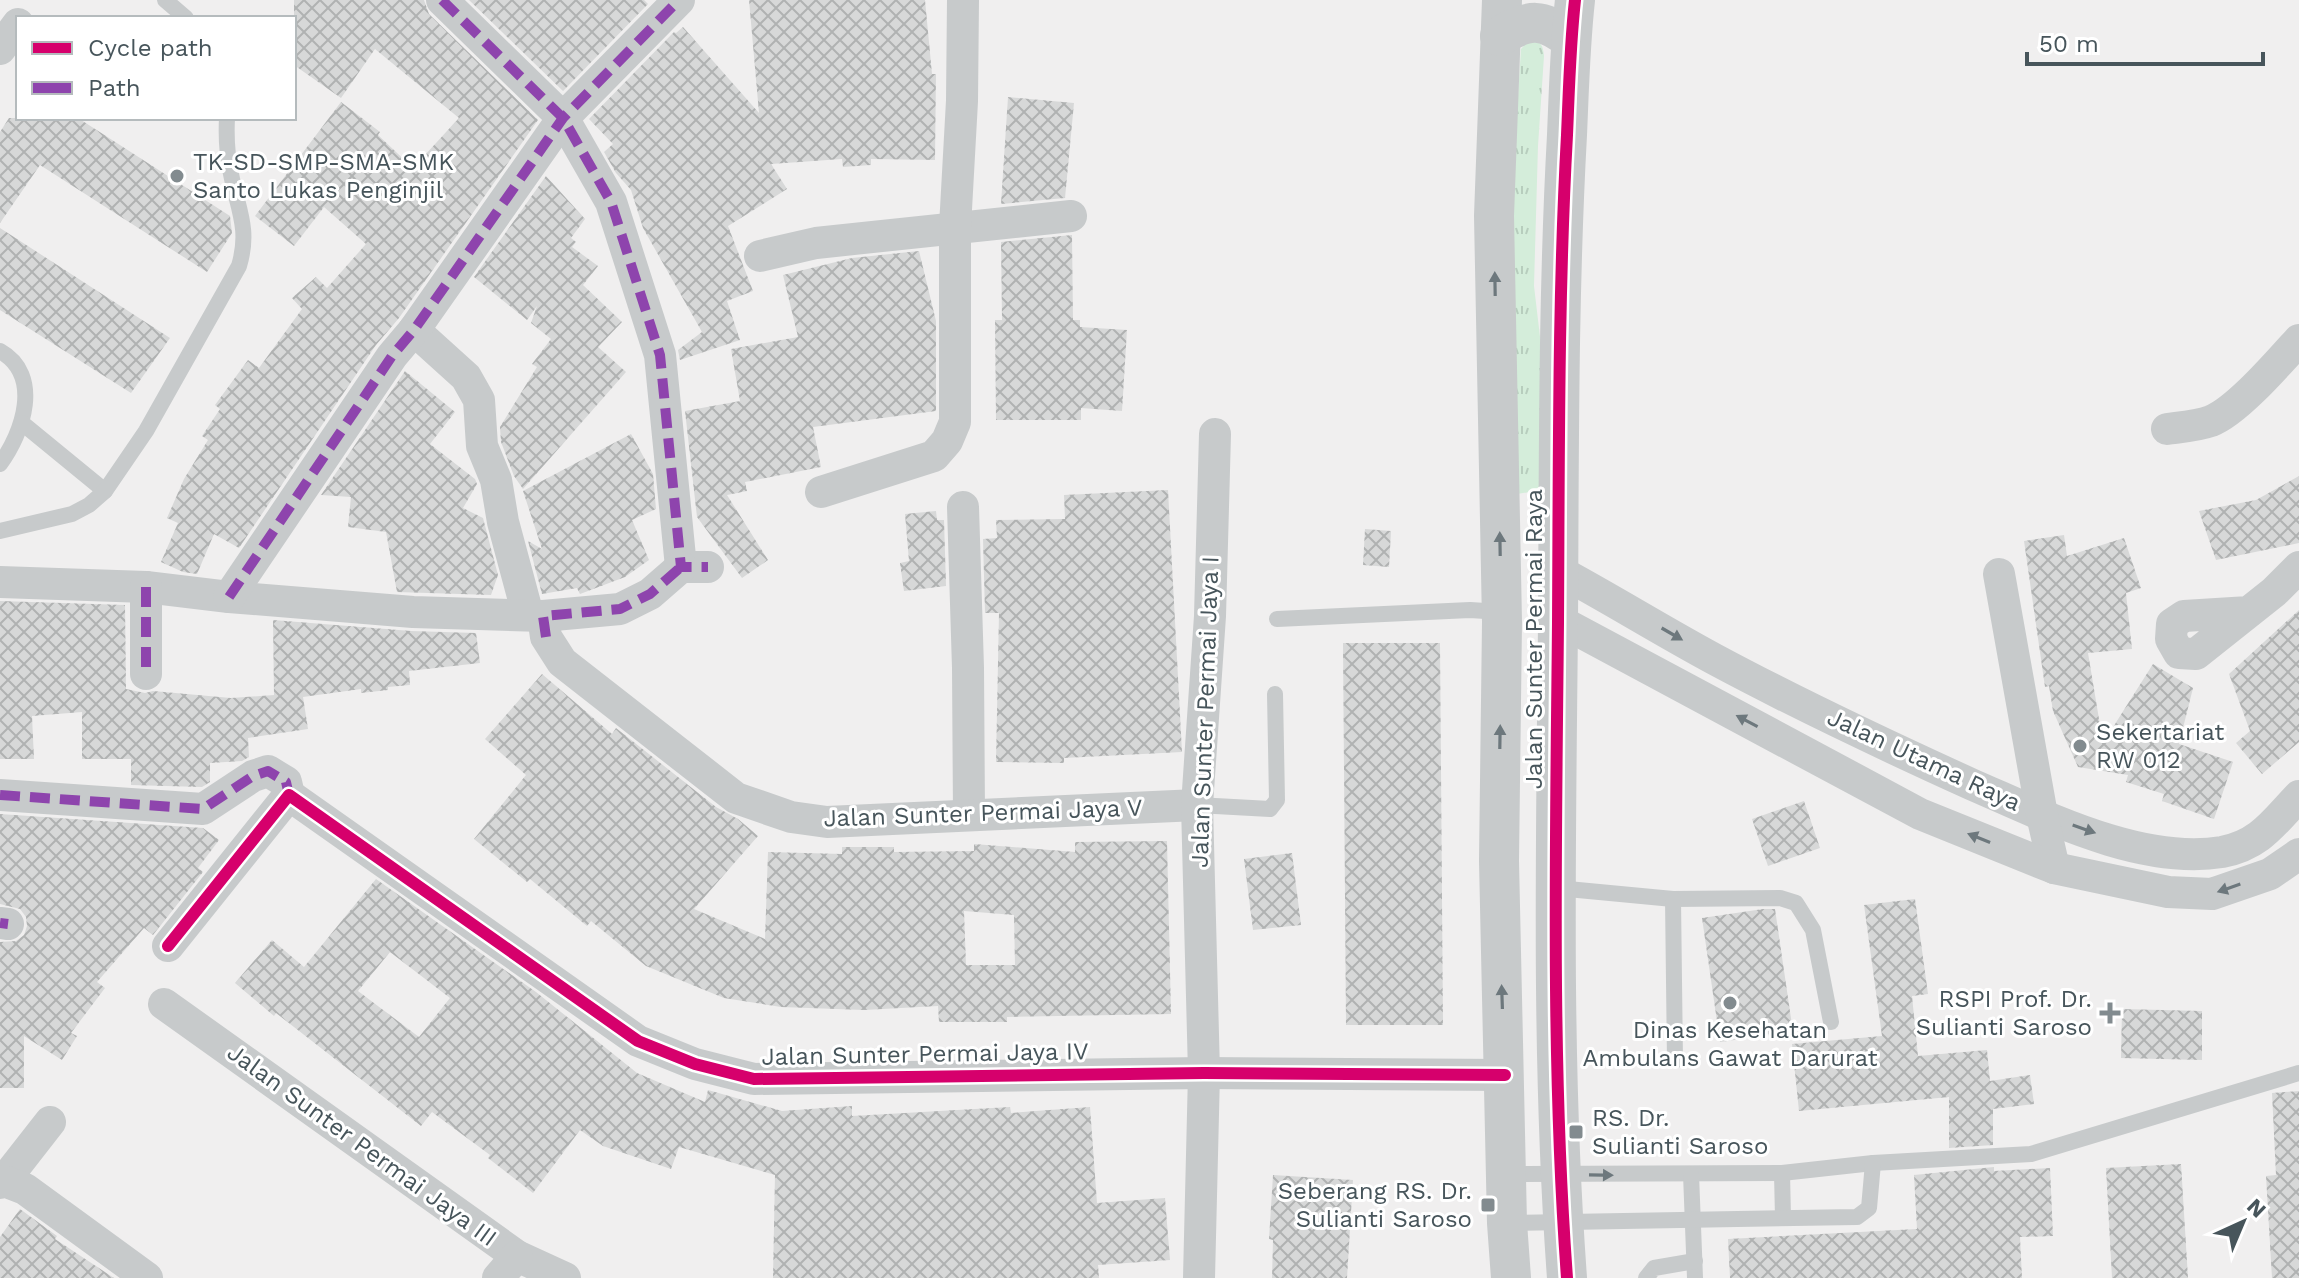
<svg xmlns="http://www.w3.org/2000/svg" width="2299" height="1278" font-family="'Work Sans',sans-serif">
	<style>
		.grass { fill: url(#grass-tufts) }
		.building { fill: url(#building-cross-hatch); fill-rule: evenodd }
		.lines { fill: none; stroke-linecap: round; stroke-linejoin: round }
		.service { stroke: #c7cacb; stroke-width: 16 }
		.minor { stroke: #c7cacb; stroke-width: 32 }
		.tertiary { stroke: #c7cacb; stroke-width: 40 }
		.quiet { stroke: #8e44ad; stroke-width: 10; stroke-dasharray: 20 10; stroke-linecap: butt }
		.cycleway-casing { stroke: #fff; stroke-width: 17 }
		.cycleway { stroke: #d6006c; stroke-width: 12 }
		.oneway { fill: #6d787d }
		.poi-dot { fill: #828b8f; stroke: #fff; stroke-width: 3 }
		.labels { text-anchor: middle; stroke-width: 6; stroke-linejoin: round; paint-order: stroke }
		.poi-label { font-size: 24px; fill: #47555b; stroke: #fff; text-anchor: start }
		.street-label { font-size: 24px; fill: #47555b; stroke: #fff }
	</style>
	<defs>
		<pattern id="grass-tufts" width="24" height="20" patternUnits="userSpaceOnUse" patternTransform="scale(2)"><rect width="24" height="20" fill="#d4edda"/><path d="M3 7l-1-3M5 7V3M7 7l1-3M15 17l-1-3M17 17v-4M19 17l1-3" fill="none" stroke="#b7cdbd"/></pattern>
		<pattern id="building-cross-hatch" width="8" height="8" patternUnits="userSpaceOnUse" patternTransform="scale(2)"><rect width="8" height="8" fill="#d7d8d8"/><path d="M0 0l8 8M0 8l8-8" fill="none" stroke="#b0b2b2"/></pattern>
	</defs>
	<rect width="100%" height="100%" fill="#f0efef"/>
	<path class="grass" d="M1531,38C1541,42 1543,45 1544,56L1538,146L1534,286L1547,396L1543,490L1517,494L1512,192L1521,49Z"/>
	<g class="building">
		<path d="M294,0H424L429,14L538,120L399,318L376,345L239,548L214,534L197,574L183,572L161,562L178,523L167,518L184,479L208,440L202,436L220,409L215,405L248,360L259,368L302,309L292,298L316,277L327,288L366,244L324,207L294,246L255,216L341,102L380,132L378,135L413,168L459,118L375,49L341,98L294,65Z"/>
		<path d="M469,0H644L648,4L563,91Z"/>
		<path d="M749,0H925L932,74H936L935,160L871,159V165L843,167L842,159L771,164L787,189L728,226L753,291L727,301L740,340L680,360L678,350L702,332L643,228L631,190L616,173L604,152L613,144L589,119L674,32L676,33L683,27L759,113Z"/>
		<path d="M1008,97L1074,103L1065,198L1001,204Z"/>
		<path d="M9,118H78L230,216L232,233L207,272L40,165L0,223V132Z"/>
		<path d="M546,176L585,219L571,238L576,242L572,247L598,266L583,285L622,322L598,347L626,372L523,489L514,476L501,442L500,427L537,367L532,364L551,339L531,323L537,306L527,320L474,277Z"/>
		<path d="M0,228L170,338L131,393L0,310Z"/>
		<path d="M1072,235L1073,320H1080V327L1127,330L1122,411L1081,408V420H996L995,320H1002L1001,242Z"/>
		<path d="M919,251L936,321V411L813,427L821,467L745,482L747,491L727,495L768,560L742,578L697,517L685,411L740,401L731,349L798,337L783,275L852,258Z"/>
		<path d="M405,371L455,412L430,444L475,479L477,484L463,508L483,518L498,575L491,595L397,592L386,532L348,527L351,497L321,495Z"/>
		<path d="M631,434L653,474L656,509L632,520L649,560L625,577L580,594L577,588L542,594L528,541L542,549L523,491Z"/>
		<path d="M2299,476V543L2216,560L2199,511L2256,500Z"/>
		<path d="M1168,490L1182,752L1064,758V763L996,762L999,613H985L983,539L997,538L996,520L1065,519L1064,495Z"/>
		<path d="M936,511L937,520H944L946,586L904,591L900,563L909,561L905,514Z"/>
		<path d="M1365,529L1391,531L1389,567L1363,565Z"/>
		<path d="M2064,535L2067,556L2124,538L2141,588L2126,593L2132,649L2088,653L2103,743L2153,664L2193,688L2179,744L2233,762L2214,819L2162,801L2164,794L2126,782L2128,775L2078,767L2053,711L2049,686L2045,687L2024,541Z"/>
		<path d="M0,601L125,605L126,689L145,693L153,691L231,698L274,695L273,620L411,631L476,633L480,663L409,671L410,685L388,687V690L361,693V689L303,697L308,729L248,738L249,757L242,761L210,763V782L202,787L131,785V759H82V712L32,716L34,759H0Z"/>
		<path d="M2299,610V742L2262,774L2236,743L2250,731L2229,674Z"/>
		<path d="M1343,643H1440L1443,1025H1346Z"/>
		<path d="M542,674L612,734L616,728L716,807L738,819L758,836L694,909L765,939L768,852L842,854V847H894V852L974,851V844L1075,852V842L1167,841L1171,1014L1007,1017V1022H939L938,1006L864,1010L781,1007L724,998L646,966L591,921L587,926L530,879L527,882L474,839L526,775L485,739ZM964,911L1014,915L1015,965H966Z"/>
		<path d="M1804,801L1820,848L1768,866L1752,819Z"/>
		<path d="M0,814L203,828L219,840L198,868L203,872L153,935L144,928L97,982L105,988L71,1033L77,1036L62,1060L24,1036V1088H0V942L16,941L24,935L27,926L26,917L20,909L0,904Z"/>
		<path d="M1292,853L1301,925L1253,930L1244,859Z"/>
		<path d="M376,879L536,992L637,1073L705,1102L708,1090L782,1111L852,1106V1116L1010,1107L1011,1113L1090,1107L1097,1203L1165,1198L1170,1260L1098,1265L1099,1278H773L775,1175L679,1147L671,1169L603,1146L580,1130L533,1193L488,1158L490,1155L432,1112L421,1126L276,1013L274,1016L235,983L272,940L304,967ZM390,952L450,998L419,1037L358,991Z"/>
		<path d="M1915,899L1928,994L1912,996L1918,1056L1987,1050L1990,1081L2030,1075L2034,1104L1993,1109V1145L1949,1148V1097L1799,1111L1792,1044L1882,1036L1864,905Z"/>
		<path d="M1763,909H1775L1793,1032L1720,1042L1702,918Z"/>
		<path d="M2122,1009L2202,1011V1060L2121,1058Z"/>
		<path d="M2299,1091V1278H2272L2266,1176L2276,1175L2272,1093Z"/>
		<path d="M2181,1164L2188,1278H2112L2106,1168Z"/>
		<path d="M1994,1167V1171L2050,1168L2053,1236L2020,1237L2022,1278H1730L1728,1239L1917,1229L1914,1175Z"/>
		<path d="M1273,1175L1353,1180L1347,1278H1272L1273,1240L1269,1239Z"/>
		<path d="M20,1209L57,1236L55,1239L114,1278H0V1237Z"/>
	</g>
	<g class="lines">
		<g class="service">
			<path d="M165,0L186,18"/>
			<path d="M0,351C43,375 23,433 0,464"/>
			<path d="M22,423L105,491"/>
			<path d="M0,531L72,514L89,505L105,491L146,431L239,266C250,229 238,210 231,174C227,155 226,137 227,118"/>
			<path d="M1277,619L1470,610L1501,612"/>
			<path d="M1197,805L1270,809L1277,800L1275,694"/>
			<path d="M1557,888L1673,899L1780,898L1796,903L1813,930L1831,1022"/>
			<path d="M1673,899L1675,1061"/>
			<path d="M1782,1173L1783,1218"/>
			<path d="M1506,1174L1782,1173L1873,1163L2031,1154L2299,1073"/>
			<path d="M1691,1174L1695,1278"/>
			<path d="M1507,1223L1857,1217L1869,1208L1873,1163"/>
			<path d="M1646,1278L1654,1268L1695,1261"/>
		</g>
		<g class="minor">
			<path d="M442,0L563,118L611,202L660,355L681,567H708"/>
			<path d="M0,49L18,24"/>
			<path d="M760,256L816,243L1071,216"/>
			<path d="M414,330L466,377L479,400L482,446L496,480L503,522L528,615"/>
			<path d="M2167,429C2182,427 2197,426 2211,421C2237,411 2279,362 2299,340"/>
			<path d="M821,492L934,456L947,441L955,422V227L962,101L963,0"/>
			<path d="M963,507L968,668L969,815"/>
			<path d="M681,567L650,594L620,609L543,616L546,637L562,662L736,798L791,817L827,822L1197,805"/>
			<path d="M1557,570C1611,599 1662,631 1716,660C1800,705 1887,746 1973,785C2047,817 2141,865 2222,852C2260,845 2274,822 2299,796"/>
			<path d="M1999,574L2042,815L2054,868"/>
			<path d="M0,582L146,587L229,597L413,612L543,616"/>
			<path d="M146,587V674"/>
			<path d="M229,597L392,356L414,330L563,118L679,0"/>
			<path d="M2249,612L2184,616L2172,624L2171,639L2179,653L2196,654L2274,592L2299,567"/>
			<path d="M1558,620L1920,814L2054,868L2168,892L2212,894L2270,874L2299,854"/>
			<path d="M0,795L203,809L253,776L268,771L286,782L289,795"/>
			<path d="M0,923L8,924"/>
			<path d="M168,946L289,795L638,1041L695,1064L754,1079L1204,1073L1505,1075"/>
			<path d="M164,1004L517,1256L565,1278"/>
			<path d="M4,1181L50,1122"/>
			<path d="M0,1183L4,1181L25,1189L147,1278"/>
			<path d="M498,1278L517,1256"/>
			<path d="M1199,1278L1204,1073L1197,805L1210,616L1215,434"/>
		</g>
		<g class="tertiary">
			<path d="M1502,0L1494,216L1502,622L1499,861L1507,1223L1511,1278"/>
			<path d="M1500,36C1529,18 1543,18 1570,39"/>
			<path d="M1567,1278C1551,1060 1556,841 1558,623C1559,460 1558,297 1567,135C1569,89 1570,45 1575,0"/>
		</g>
		<g class="quiet">
			<path d="M442,0L563,118L611,202L660,355L681,567H708"/>
			<path d="M146,587V674"/>
			<path d="M229,597L392,356L414,330L563,118L679,0"/>
			<path d="M546,637L543,616L620,609L650,594L681,567"/>
			<path d="M0,795L203,809L253,776L268,771L286,782L289,795"/>
			<path d="M0,923L8,924"/>
		</g>
		<defs>
			<g id="cycleway">
				<path d="M168,946L289,795L638,1041L695,1064L754,1079L1204,1073L1505,1075"/>
				<path d="M1567,1278C1551,1060 1556,841 1558,623C1559,460 1558,297 1567,135C1569,89 1570,45 1575,0"/>
			</g>
		</defs>
		<use href="#cycleway" class="cycleway-casing"/>
		<use href="#cycleway" class="cycleway"/>
	</g>
	<defs><path id="oneway-solid" d="M-6-.8H1V-3.2L6.5 0L1 3.2V.8H-6Z" transform="scale(2)"/></defs>
	<g class="oneway">
		<use href="#oneway-solid" transform="translate(1495 284) rotate(-91)"/>
		<use href="#oneway-solid" transform="translate(1500 544) rotate(-91)"/>
		<use href="#oneway-solid" transform="translate(1672 634) rotate(30)"/>
		<use href="#oneway-solid" transform="translate(1747 721) rotate(-152)"/>
		<use href="#oneway-solid" transform="translate(1500 737) rotate(-89)"/>
		<use href="#oneway-solid" transform="translate(2084 829) rotate(19)"/>
		<use href="#oneway-solid" transform="translate(1979 838) rotate(-158)"/>
		<use href="#oneway-solid" transform="translate(2229 888) rotate(161)"/>
		<use href="#oneway-solid" transform="translate(1502 997) rotate(-92)"/>
		<use href="#oneway-solid" transform="translate(1601 1175) rotate(1)"/>
	</g>
	<g class="poi-dot">
		<circle cx="177" cy="176" r="8"/>
		<circle cx="2080" cy="746" r="8"/>
		<circle cx="1730" cy="1003" r="8"/>
		<path d="M2106 1001h8v8h8v8h-8v8h-8v-8h-8v-8h8z"/>
		<rect x="1568" y="1124" width="16" height="16" rx="4"/>
		<rect x="1480" y="1197" width="16" height="16" rx="4"/>
	</g>
	<g class="labels">
		<g class="poi-label">
			<text x="193" y="170">TK-SD-SMP-SMA-SMK<tspan x="193" dy="28">Santo Lukas Penginjil</tspan></text>
			<text x="2096" y="740">Sekertariat<tspan x="2096" dy="28">RW 012</tspan></text>
			<text x="2092" y="1007" text-anchor="end">RSPI Prof. Dr.<tspan x="2092" dy="28">Sulianti Saroso</tspan></text>
			<text x="1730" y="1038" text-anchor="middle">Dinas Kesehatan<tspan x="1730" dy="28">Ambulans Gawat Darurat</tspan></text>
			<text x="1592" y="1126">RS. Dr.<tspan x="1592" dy="28">Sulianti Saroso</tspan></text>
			<text x="1472" y="1199" text-anchor="end">Seberang RS. Dr.<tspan x="1472" dy="28">Sulianti Saroso</tspan></text>
		</g>
		<g class="street-label">
			<text transform="translate(1534 639) rotate(-90)" y="8">Jalan Sunter Permai Raya</text>
			<text transform="translate(1205 712) rotate(-88)" y="8">Jalan Sunter Permai Jaya I</text>
			<text transform="translate(1924 760) rotate(25)" y="8">Jalan Utama Raya</text>
			<text transform="translate(983 813) rotate(-2)" y="8">Jalan Sunter Permai Jaya V</text>
			<text transform="translate(925 1054) rotate(-1)" y="8">Jalan Sunter Permai Jaya IV</text>
			<text transform="translate(362 1145) rotate(36)" y="8">Jalan Sunter Permai Jaya III</text>
		</g>
	</g>
	<rect x="16" y="16" width="280" height="104" fill="#ffffff" stroke="#b5bbbd" stroke-width="2"/>
	<rect x="32" y="42" width="40" height="12" fill="#d6006c" stroke="#b5bbbd" stroke-width="2"/>
	<text x="88" y="56" font-size="24" fill="#47555b">Cycle path</text>
	<rect x="32" y="82" width="40" height="12" fill="#8e44ad" stroke="#b5bbbd" stroke-width="2"/>
	<text x="88" y="96" font-size="24" fill="#47555b">Path</text>
	<g transform="translate(2243 1222) rotate(44)" stroke="#ffffff" stroke-width="6" paint-order="stroke">
	<path d="M0-6L14 30L0 20L-14 30Z" fill="#47555b"/>
	<text y="-12" font-size="22" font-weight="bold" text-anchor="middle" fill="#47555b">N</text>
	</g>
	<path d="M2027 52v12h236v-12" fill="none" stroke="#47555b" stroke-width="4"/>
	<text x="2039" y="52" font-size="24" fill="#47555b" stroke="#ffffff" stroke-width="6" paint-order="stroke">50 m</text>
</svg>
